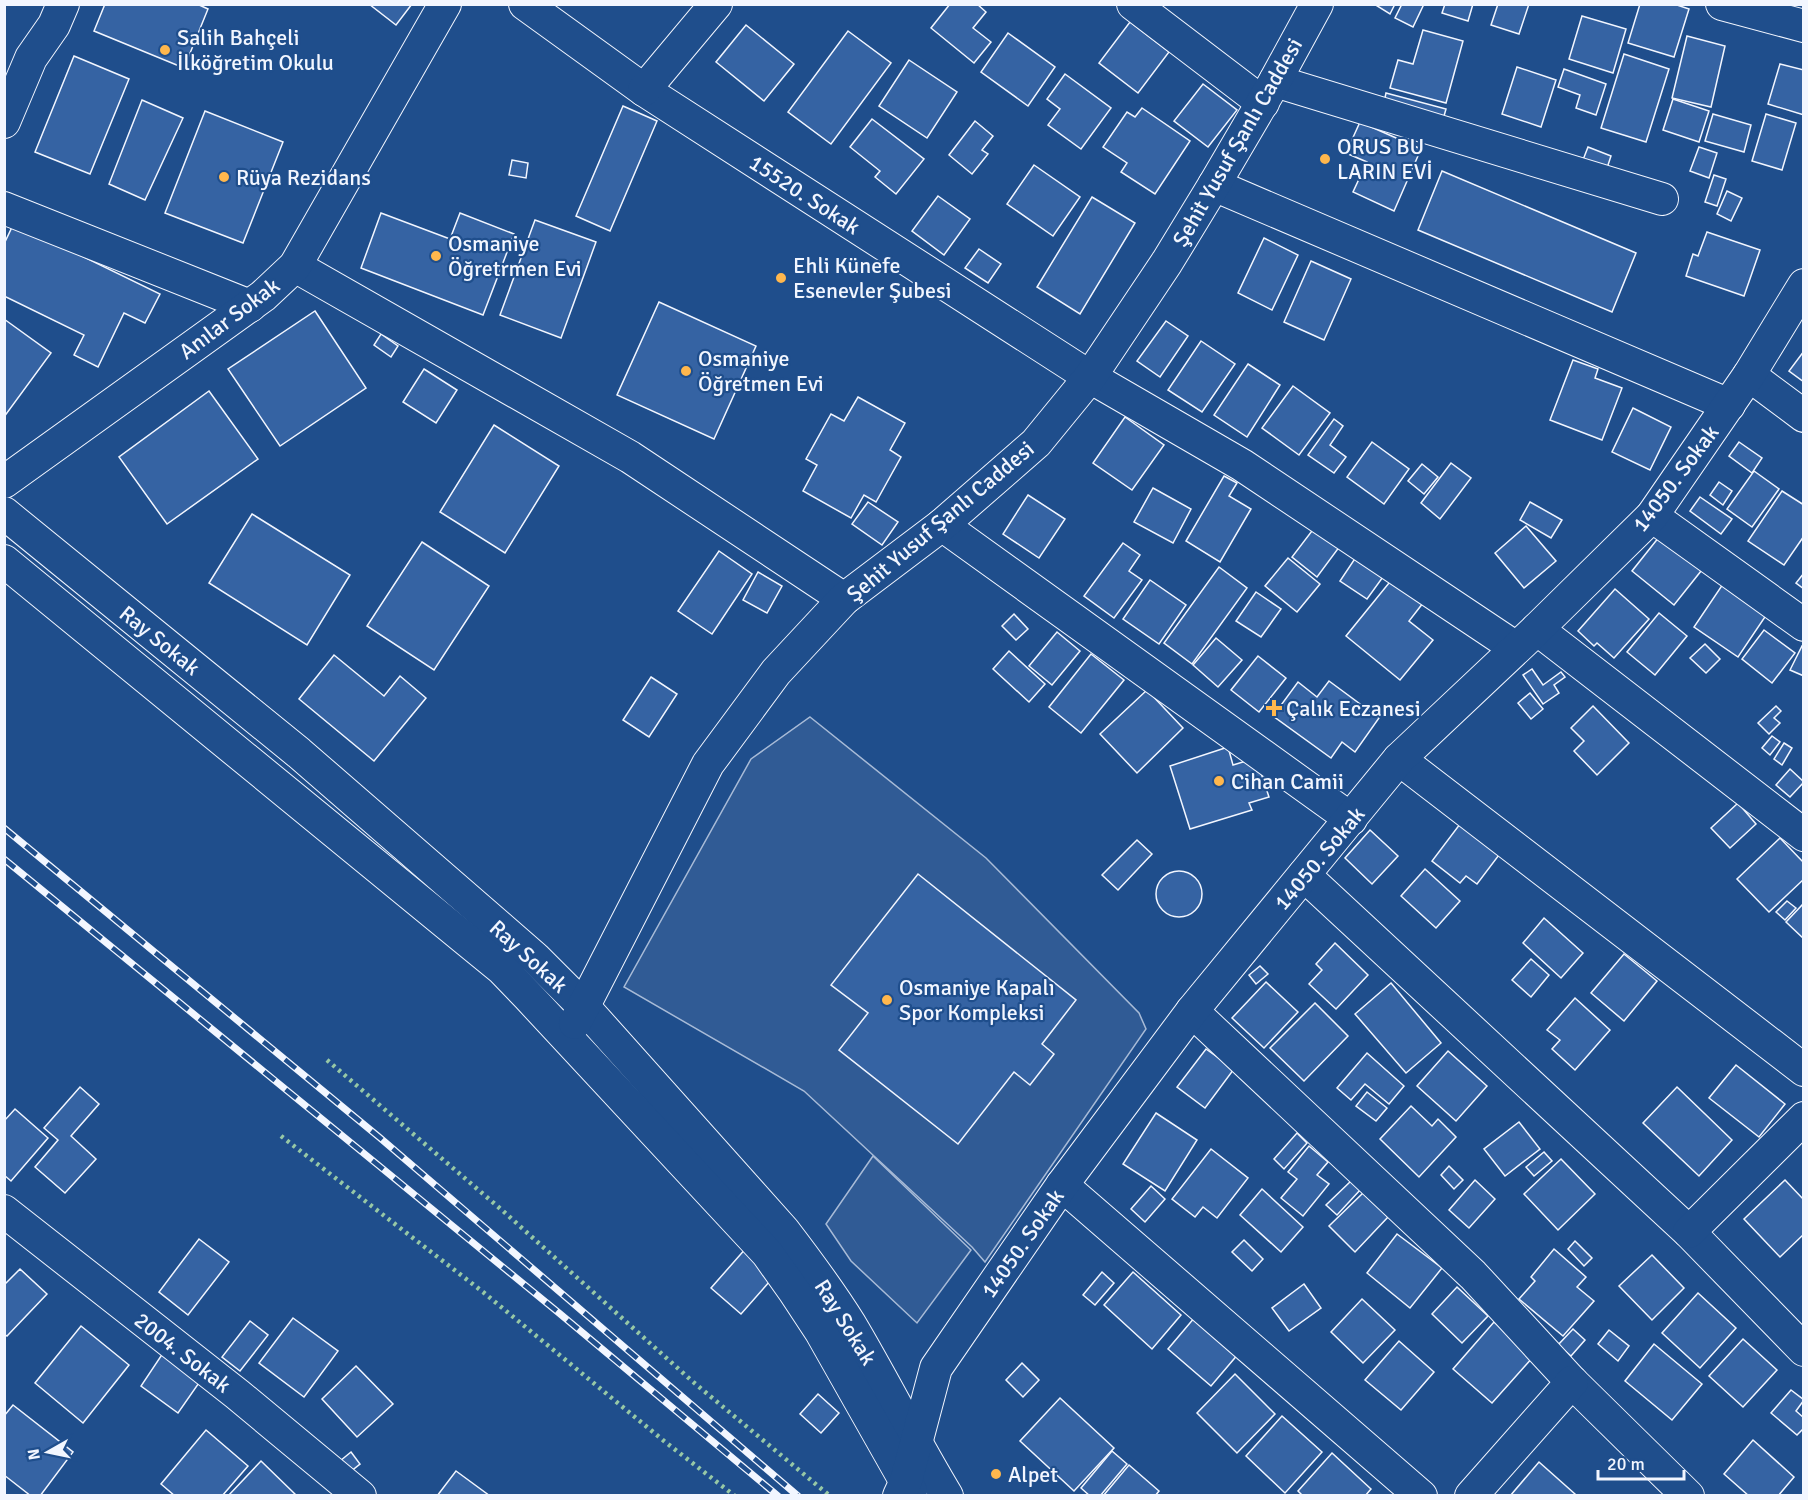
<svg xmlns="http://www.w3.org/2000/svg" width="1808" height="1500" font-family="Signika,sans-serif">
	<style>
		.built { fill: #305b95; stroke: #a8bbd7; stroke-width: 1.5 }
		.building { fill: #3563a3; stroke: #f2f6ff; stroke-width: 1.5 }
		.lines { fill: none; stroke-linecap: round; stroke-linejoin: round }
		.minor-casing { stroke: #f2f6ff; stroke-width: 34 }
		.minor { stroke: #1f4e8c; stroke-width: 32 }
		.rail-casing { stroke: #f2f6ff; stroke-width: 7 }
		.rail { stroke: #1f4e8c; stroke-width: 4.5; stroke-dasharray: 14; stroke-linecap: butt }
		.hedge { stroke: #97c8a6; stroke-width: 4.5; stroke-dasharray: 3 4.5; stroke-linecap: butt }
		.poi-dot { fill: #ffb74d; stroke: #1f4e8c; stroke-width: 2 }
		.labels { text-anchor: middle; stroke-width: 4.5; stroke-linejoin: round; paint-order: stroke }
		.poi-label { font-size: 22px; fill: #f2f6ff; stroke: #1f4e8c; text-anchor: start }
		.street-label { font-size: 22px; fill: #f2f6ff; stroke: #1f4e8c }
	</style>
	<rect width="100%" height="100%" fill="#1f4e8c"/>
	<g class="built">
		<path d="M810,717L986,858L1139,1013L1146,1029L985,1262L972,1247L804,1091L624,987L751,759Z"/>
		<path d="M873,1156L971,1250L917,1323L851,1261L826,1224Z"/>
	</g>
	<g class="building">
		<path d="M105,4H197L208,9L184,68L94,31Z"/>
		<path d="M369,4H412L396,25Z"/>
		<path d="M950,4H977L986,12L973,28L991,42L974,63L931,28Z"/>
		<path d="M1374,4H1395L1390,14Z"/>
		<path d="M1402,4H1424L1413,27L1395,18Z"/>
		<path d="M1445,4H1473L1468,21L1442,13Z"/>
		<path d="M1498,4H1529L1519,34L1491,25Z"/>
		<path d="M1640,4H1674L1689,9L1674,57L1628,43Z"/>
		<path d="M1582,16L1626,29L1613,73L1569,59Z"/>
		<path d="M1130,22L1169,52L1138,93L1099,63Z"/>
		<path d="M746,25L794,64L764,101L716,62Z"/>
		<path d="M1423,30L1463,41L1446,103L1390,88L1398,60L1413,64Z"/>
		<path d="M848,31L891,63L831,144L788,112Z"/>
		<path d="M1008,33L1055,67L1028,106L981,72Z"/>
		<path d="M1687,36L1725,46L1711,107L1672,98Z"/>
		<path d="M1624,54L1669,69L1646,142L1601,128Z"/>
		<path d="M74,56L129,79L90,174L35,152Z"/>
		<path d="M909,60L957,92L927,138L879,106Z"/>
		<path d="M1780,64L1804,70V115L1768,104Z"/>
		<path d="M1517,67L1556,80L1541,127L1502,114Z"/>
		<path d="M1564,69L1606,84L1596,115L1576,108L1580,95L1558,87Z"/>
		<path d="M1065,74L1111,108L1081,149L1048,125L1060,109L1047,99Z"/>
		<path d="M1203,84L1237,110L1208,147L1174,121Z"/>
		<path d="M1386,93L1446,109L1442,123L1383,107Z"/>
		<path d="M1673,99L1709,111L1699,142L1663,130Z"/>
		<path d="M142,100L183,118L145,200L109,184Z"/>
		<path d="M623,106L657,121L610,231L576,216Z"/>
		<path d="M1142,108L1190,141L1155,194L1121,172L1127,163L1103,147L1127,112L1135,117Z"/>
		<path d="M205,111L283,142L243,243L165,213Z"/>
		<path d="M1713,114L1751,125L1744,152L1705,141Z"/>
		<path d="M1766,114L1796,123L1782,170L1752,161Z"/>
		<path d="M872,119L924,159L896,194L875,177L880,171L850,147Z"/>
		<path d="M975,121L993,136L982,150L988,154L972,174L949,155Z"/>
		<path d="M1360,122L1421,149L1394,211L1353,192L1367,162L1346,153Z"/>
		<path d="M1588,147L1611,156L1605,174L1581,165Z"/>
		<path d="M1699,147L1717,153L1709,178L1690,171Z"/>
		<path d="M512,160L528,163L526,178L509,175Z"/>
		<path d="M1034,165L1080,197L1053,236L1007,204Z"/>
		<path d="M1442,171L1636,253L1612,312L1418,230Z"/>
		<path d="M1714,175L1726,179L1717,206L1705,202Z"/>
		<path d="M1727,191L1742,198L1731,221L1717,214Z"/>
		<path d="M938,196L970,219L944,255L912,231Z"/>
		<path d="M1092,197L1135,223L1080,314L1037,287Z"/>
		<path d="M381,213L450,239L460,213L514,234L483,315L361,268Z"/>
		<path d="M535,220L596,242L561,338L500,315Z"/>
		<path d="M14,223L160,294L145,323L124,313L98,367L74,355L84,335L4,296V244Z"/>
		<path d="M1707,232L1760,250L1744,296L1686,276L1693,254L1698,256Z"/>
		<path d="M1264,238L1298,255L1272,310L1238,293Z"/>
		<path d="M979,249L1001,264L988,283L965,268Z"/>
		<path d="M1311,261L1351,279L1324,340L1284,322Z"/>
		<path d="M659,302L756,346L714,439L617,395Z"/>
		<path d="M315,311L366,388L280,446L228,369Z"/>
		<path d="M4,319L51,353L4,417Z"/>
		<path d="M1166,321L1188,336L1160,377L1137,361Z"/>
		<path d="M381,334L398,346L391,357L374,345Z"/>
		<path d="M1201,341L1235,364L1202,412L1168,390Z"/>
		<path d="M1804,351V382L1789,371Z"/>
		<path d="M1573,360L1598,369L1595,378L1622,388L1602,440L1550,420Z"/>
		<path d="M1248,364L1280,385L1247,437L1214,415Z"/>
		<path d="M424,369L457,390L436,423L403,402Z"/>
		<path d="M1293,386L1330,413L1299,455L1262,428Z"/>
		<path d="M209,391L258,459L167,524L119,457Z"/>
		<path d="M858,397L905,423L890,450L901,457L876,502L864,495L851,518L803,491L817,465L806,459L831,414L844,421Z"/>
		<path d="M1633,408L1671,427L1650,470L1612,452Z"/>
		<path d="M1125,417L1164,445L1132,490L1093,463Z"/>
		<path d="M1334,419L1343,426L1330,445L1346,457L1334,473L1308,455Z"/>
		<path d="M494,425L559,466L505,553L440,512Z"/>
		<path d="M1372,442L1409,469L1384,504L1347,477Z"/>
		<path d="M1739,442L1762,458L1752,473L1729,456Z"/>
		<path d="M1451,463L1471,478L1440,519L1421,503Z"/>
		<path d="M1422,464L1438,477L1424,494L1408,481Z"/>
		<path d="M1754,471L1779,489L1752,527L1727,509Z"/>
		<path d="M1224,476L1237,483L1229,496L1251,509L1220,562L1186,541Z"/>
		<path d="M1719,482L1732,491L1723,505L1710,495Z"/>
		<path d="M1153,488L1191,509L1173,543L1134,522Z"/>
		<path d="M1782,491L1804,505V536L1784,565L1748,541Z"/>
		<path d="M1028,495L1065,519L1039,558L1003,534Z"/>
		<path d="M1700,497L1732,519L1721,534L1690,511Z"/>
		<path d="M868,502L898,522L882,545L852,524Z"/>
		<path d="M1530,502L1562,520L1551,538L1520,520Z"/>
		<path d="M252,514L350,575L307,645L209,583Z"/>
		<path d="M1318,523L1343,542L1317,577L1292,557Z"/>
		<path d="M1526,526L1556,561L1524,588L1495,553Z"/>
		<path d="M1663,532L1705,566L1674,605L1632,571Z"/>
		<path d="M422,542L489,586L434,670L367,626Z"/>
		<path d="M1123,543L1140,555L1129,571L1142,580L1114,618L1084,596Z"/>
		<path d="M719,551L752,574L712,634L678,611Z"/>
		<path d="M1360,551L1388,570L1367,599L1340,581Z"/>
		<path d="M1288,558L1320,584L1297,612L1265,586Z"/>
		<path d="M1219,567L1247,588L1192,664L1164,643Z"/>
		<path d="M758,572L782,586L767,613L743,600Z"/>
		<path d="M1804,573V589L1796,583Z"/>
		<path d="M1393,578L1423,603L1409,621L1433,640L1400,680L1346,636Z"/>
		<path d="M1150,580L1186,605L1159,644L1123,619Z"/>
		<path d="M1725,581L1769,611L1738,657L1694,627Z"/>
		<path d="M1615,589L1649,619L1614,658L1597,643L1594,646L1578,631Z"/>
		<path d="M1256,592L1281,609L1261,637L1236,621Z"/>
		<path d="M1659,613L1687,636L1655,675L1627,652Z"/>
		<path d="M1014,614L1028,629L1016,640L1002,626Z"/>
		<path d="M1764,630L1795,653L1772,683L1742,659Z"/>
		<path d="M1057,632L1080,651L1052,685L1029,666Z"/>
		<path d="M1216,638L1242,660L1218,687L1193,665Z"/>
		<path d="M1705,644L1720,659L1706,673L1690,658Z"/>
		<path d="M1802,646L1804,647V676L1790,670Z"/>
		<path d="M1009,651L1045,684L1029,702L993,669Z"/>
		<path d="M1091,654L1124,680L1081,733L1049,707Z"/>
		<path d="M334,655L384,696L400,676L426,698L374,761L299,699Z"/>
		<path d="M1258,656L1286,678L1259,712L1231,690Z"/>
		<path d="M1532,669L1543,685L1561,672L1565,677L1554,685L1559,693L1543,704L1523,675Z"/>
		<path d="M651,677L677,694L649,737L623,720Z"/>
		<path d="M1329,681L1379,718L1355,752L1342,742L1331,758L1273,716L1298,682L1317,697Z"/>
		<path d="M1147,690L1183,728L1137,773L1100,734Z"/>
		<path d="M1530,693L1543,709L1531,719L1518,703Z"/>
		<path d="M1593,706L1629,743L1597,775L1574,751L1584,741L1571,728Z"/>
		<path d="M1776,706L1781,711L1774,718L1780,723L1769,734L1758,723Z"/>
		<path d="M1772,736L1780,742L1770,755L1762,748Z"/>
		<path d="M1784,743L1792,748L1782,765L1774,759Z"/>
		<path d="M1228,747L1233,765L1256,758L1269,797L1249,803L1252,810L1190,829L1170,766Z"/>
		<path d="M1790,769L1804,782L1790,797L1776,785Z"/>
		<path d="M1738,803L1756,824L1730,848L1711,828Z"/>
		<path d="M1460,824L1499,855L1477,884L1466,876L1460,883L1432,861Z"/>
		<path d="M1370,830L1398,856L1372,884L1345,858Z"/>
		<path d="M1780,838L1804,863V879L1769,912L1737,879Z"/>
		<path d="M1137,840L1152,854L1118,890L1102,875Z"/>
		<path d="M1425,869L1460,901L1436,928L1401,896Z"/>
		<circle cx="1179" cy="894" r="23"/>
		<path d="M918,874L1076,1000L1042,1044L1054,1054L1030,1085L1014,1072L958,1144L839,1050L868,1013L831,985Z"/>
		<path d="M1787,901L1796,908L1785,920L1776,912Z"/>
		<path d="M1804,903V939L1786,922Z"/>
		<path d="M1544,918L1583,953L1561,978L1523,943Z"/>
		<path d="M1335,943L1368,975L1336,1009L1309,984L1322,970L1316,964Z"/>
		<path d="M1624,954L1657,981L1624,1021L1591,993Z"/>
		<path d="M1531,959L1549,975L1531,997L1512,980Z"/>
		<path d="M1260,966L1268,974L1256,984L1249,975Z"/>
		<path d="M1266,982L1298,1012L1264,1048L1232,1018Z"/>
		<path d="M1391,983L1441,1043L1406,1073L1355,1014Z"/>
		<path d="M1575,998L1610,1030L1575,1070L1552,1049L1560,1040L1547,1030Z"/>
		<path d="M1315,1003L1348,1036L1304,1081L1270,1048Z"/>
		<path d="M1206,1049L1234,1069L1205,1108L1177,1087Z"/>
		<path d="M1448,1051L1487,1086L1456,1121L1417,1086Z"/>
		<path d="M1367,1053L1404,1086L1389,1104L1365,1084L1351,1100L1337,1088Z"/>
		<path d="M1736,1065L1785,1104L1759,1137L1709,1098Z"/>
		<path d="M80,1087L99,1104L71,1136L96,1159L65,1193L35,1167L58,1140L44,1128Z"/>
		<path d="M1677,1087L1732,1140L1699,1176L1643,1123Z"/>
		<path d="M1367,1092L1387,1108L1376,1121L1356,1106Z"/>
		<path d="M1411,1106L1432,1126L1438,1119L1456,1137L1419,1177L1380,1139Z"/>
		<path d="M15,1109L48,1138L11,1181L4,1175V1121Z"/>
		<path d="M1156,1113L1197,1140L1165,1191L1123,1164Z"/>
		<path d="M1519,1122L1540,1149L1505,1176L1484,1149Z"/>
		<path d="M1297,1133L1307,1143L1284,1169L1274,1159Z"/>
		<path d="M1309,1146L1328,1162L1317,1175L1329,1184L1303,1216L1281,1198L1297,1179L1288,1172Z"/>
		<path d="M1211,1149L1248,1178L1217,1218L1203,1207L1195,1217L1172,1199Z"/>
		<path d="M1544,1152L1552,1161L1534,1176L1526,1167Z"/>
		<path d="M1561,1159L1595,1194L1558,1230L1524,1194Z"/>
		<path d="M1449,1166L1463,1180L1454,1189L1441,1175Z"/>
		<path d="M1352,1180L1361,1189L1337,1215L1326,1205Z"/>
		<path d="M1475,1180L1495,1199L1469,1228L1449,1210Z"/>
		<path d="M1785,1180L1804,1200V1234L1780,1257L1744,1219Z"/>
		<path d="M1151,1186L1165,1199L1145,1222L1131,1209Z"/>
		<path d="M1262,1189L1303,1227L1281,1252L1240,1215Z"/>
		<path d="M1363,1193L1388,1217L1355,1252L1329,1226Z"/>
		<path d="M1397,1234L1442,1268L1410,1308L1367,1273Z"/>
		<path d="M199,1239L229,1262L188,1315L159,1292Z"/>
		<path d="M1244,1240L1263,1259L1252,1271L1232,1252Z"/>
		<path d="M1575,1241L1592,1258L1584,1266L1568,1249Z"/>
		<path d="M747,1247L777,1273L741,1314L711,1288Z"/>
		<path d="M1554,1249L1586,1277L1577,1287L1594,1301L1563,1336L1519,1299L1535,1281L1531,1277Z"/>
		<path d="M1652,1255L1684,1288L1652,1320L1619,1286Z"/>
		<path d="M20,1269L47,1294L7,1336L4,1334V1285Z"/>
		<path d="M1102,1272L1114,1283L1095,1305L1083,1295Z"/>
		<path d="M1133,1272L1181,1315L1152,1349L1104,1305Z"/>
		<path d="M1304,1284L1321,1308L1289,1331L1272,1308Z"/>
		<path d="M1457,1287L1488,1316L1462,1343L1432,1314Z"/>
		<path d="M1698,1293L1736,1328L1700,1368L1662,1333Z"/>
		<path d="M1362,1299L1395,1330L1363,1363L1331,1332Z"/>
		<path d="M1195,1317L1239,1353L1211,1386L1168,1349Z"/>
		<path d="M293,1318L338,1351L304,1397L259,1363Z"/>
		<path d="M250,1321L268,1335L240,1371L222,1357Z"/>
		<path d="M1494,1322L1533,1357L1492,1403L1453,1369Z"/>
		<path d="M81,1326L129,1365L83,1423L35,1383Z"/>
		<path d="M1573,1329L1585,1340L1571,1356L1558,1345Z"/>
		<path d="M1609,1330L1629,1346L1618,1361L1598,1344Z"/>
		<path d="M1743,1339L1777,1370L1743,1407L1709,1376Z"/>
		<path d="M1399,1341L1434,1372L1401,1410L1365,1380Z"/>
		<path d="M1654,1344L1702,1384L1672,1420L1625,1381Z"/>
		<path d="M163,1353L201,1380L178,1413L141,1386Z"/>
		<path d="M1022,1363L1039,1380L1023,1397L1006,1380Z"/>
		<path d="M356,1366L393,1404L357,1437L322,1399Z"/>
		<path d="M1235,1374L1275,1414L1237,1453L1197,1413Z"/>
		<path d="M1791,1390L1804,1400L1796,1411L1804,1418V1428L1797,1435L1771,1413Z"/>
		<path d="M818,1394L839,1413L821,1433L800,1414Z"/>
		<path d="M1060,1398L1114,1448L1074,1491L1020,1441Z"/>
		<path d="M13,1405L73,1452L40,1496H31L4,1475V1416Z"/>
		<path d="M1282,1416L1322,1452L1285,1493L1246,1456Z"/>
		<path d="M206,1430L248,1466L222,1496H175L161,1484Z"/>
		<path d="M1753,1440L1794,1477L1778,1496H1749L1724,1474Z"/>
		<path d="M1112,1451L1127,1464L1100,1496H1090L1081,1488Z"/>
		<path d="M351,1452L360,1464L350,1472L340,1461Z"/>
		<path d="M1332,1453L1371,1489L1365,1496H1303L1298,1491Z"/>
		<path d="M261,1461L297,1496H228Z"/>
		<path d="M1539,1462L1575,1494L1573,1496H1510Z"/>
		<path d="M1129,1465L1159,1491L1155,1496H1103Z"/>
		<path d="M456,1471L490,1496H437Z"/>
	</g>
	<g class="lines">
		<defs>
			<g id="minor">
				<path d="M525,4L644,90L1090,377L1242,465L1516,648"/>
				<path d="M1133,4L1263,103"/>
				<path d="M1722,4L1804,26"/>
				<path d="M1275,81L1662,199"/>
				<path d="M644,90L716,4"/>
				<path d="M4,122L31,58L54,25L63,4"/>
				<path d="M1214,185L1729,405"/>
				<path d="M4,208L250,306"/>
				<path d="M295,266L630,457L844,599"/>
				<path d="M1749,375L1804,416"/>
				<path d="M4,482L263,296L295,266L445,4"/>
				<path d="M4,513L299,753L535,958L583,1006L784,1231C807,1261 830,1292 850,1324C884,1381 913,1440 947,1496"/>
				<path d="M1652,516L1804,625"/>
				<path d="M942,525L1351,819"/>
				<path d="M4,561L468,941L502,969L528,996L767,1253L794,1291L821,1332L911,1491"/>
				<path d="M1537,629L1804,835"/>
				<path d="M1399,759L1804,1070"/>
				<path d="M1304,875L1689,1232L1804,1350"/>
				<path d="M1192,1011L1473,1275L1572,1382L1688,1496"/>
				<path d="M575,1023L708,764L776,672L844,599L942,525L1036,443L1090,377L1167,262L1214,185L1275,81L1317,4"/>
				<path d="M1062,1185L1421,1496"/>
				<path d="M4,1211L237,1394L360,1496"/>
				<path d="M1689,1232L1804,1118"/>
				<path d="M899,1496L906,1481L936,1368L1062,1185L1192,1011L1399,759L1537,629L1652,516L1749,375L1804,285"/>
				<path d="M1471,1496L1572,1382"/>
			</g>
		</defs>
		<use href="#minor" class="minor-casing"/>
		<use href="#minor" class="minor"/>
		<defs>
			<g id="rail">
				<path d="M4,828L379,1137L798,1496"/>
				<path d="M4,859L559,1313L778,1496"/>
			</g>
		</defs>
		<use href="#rail" class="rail-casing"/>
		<use href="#rail" class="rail"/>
		<g class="hedge">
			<path d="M327,1060L503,1211L692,1381L830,1496"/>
			<path d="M281,1136L483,1292L664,1441L735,1496"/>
		</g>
	</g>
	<g class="poi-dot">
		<circle cx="165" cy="50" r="6"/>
		<circle cx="1325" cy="159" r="6"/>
		<circle cx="224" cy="177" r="6"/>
		<circle cx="436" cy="256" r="6"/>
		<circle cx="781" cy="278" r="6"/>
		<circle cx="686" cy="371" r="6"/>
		<path d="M1271 699h6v6h6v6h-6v6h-6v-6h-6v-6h6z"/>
		<circle cx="1219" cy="781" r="6"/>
		<circle cx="887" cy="1000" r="6"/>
		<circle cx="996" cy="1474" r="6"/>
	</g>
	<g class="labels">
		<g class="poi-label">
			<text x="177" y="45">Salih Bahçeli<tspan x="177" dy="25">İlköğretim Okulu</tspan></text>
			<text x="1337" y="154">ORUS BU<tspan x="1337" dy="25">LARIN EVİ</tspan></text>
			<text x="236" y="185">Rüya Rezidans</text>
			<text x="448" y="251">Osmaniye<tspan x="448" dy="25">Öğretrmen Evi</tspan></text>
			<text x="793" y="273">Ehli Künefe<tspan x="793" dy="25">Esenevler Şubesi</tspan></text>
			<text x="698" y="366">Osmaniye<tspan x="698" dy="25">Öğretmen Evi</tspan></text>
			<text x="1286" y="716">Çalık Eczanesi</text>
			<text x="1231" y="789">Cihan Camii</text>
			<text x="899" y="995">Osmaniye Kapalı<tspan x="899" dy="25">Spor Kompleksi</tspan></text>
			<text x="1008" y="1482">Alpet</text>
		</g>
		<g class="street-label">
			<text transform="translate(1237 142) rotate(-60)" y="8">Şehit Yusuf Şanlı Caddesi</text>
			<text transform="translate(805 194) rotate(33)" y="8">15520. Sokak</text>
			<text transform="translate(229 318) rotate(-37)" y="8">Anılar Sokak</text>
			<text transform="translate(1675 478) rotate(-53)" y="8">14050. Sokak</text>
			<text transform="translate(940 521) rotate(-40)" y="8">Şehit Yusuf Şanlı Caddesi</text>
			<text transform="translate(160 640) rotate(39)" y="8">Ray Sokak</text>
			<text transform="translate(1319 858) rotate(-50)" y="8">14050. Sokak</text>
			<text transform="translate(529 956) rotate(42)" y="8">Ray Sokak</text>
			<text transform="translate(1022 1243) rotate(-55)" y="8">14050. Sokak</text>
			<text transform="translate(846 1322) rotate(58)" y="8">Ray Sokak</text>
			<text transform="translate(183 1352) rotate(38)" y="8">2004. Sokak</text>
		</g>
	</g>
	<rect width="1808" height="1500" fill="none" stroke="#f2f6ff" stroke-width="12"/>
	<g transform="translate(48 1452) rotate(261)" stroke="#1f4e8c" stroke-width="4.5" paint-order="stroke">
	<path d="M0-4.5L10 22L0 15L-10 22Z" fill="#f2f6ff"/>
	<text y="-9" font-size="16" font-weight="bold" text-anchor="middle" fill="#f2f6ff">N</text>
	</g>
	<path d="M1598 1470v9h86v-9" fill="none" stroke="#f2f6ff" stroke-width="3"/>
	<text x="1607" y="1470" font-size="18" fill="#f2f6ff" stroke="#1f4e8c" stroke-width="4.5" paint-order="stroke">20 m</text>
</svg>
